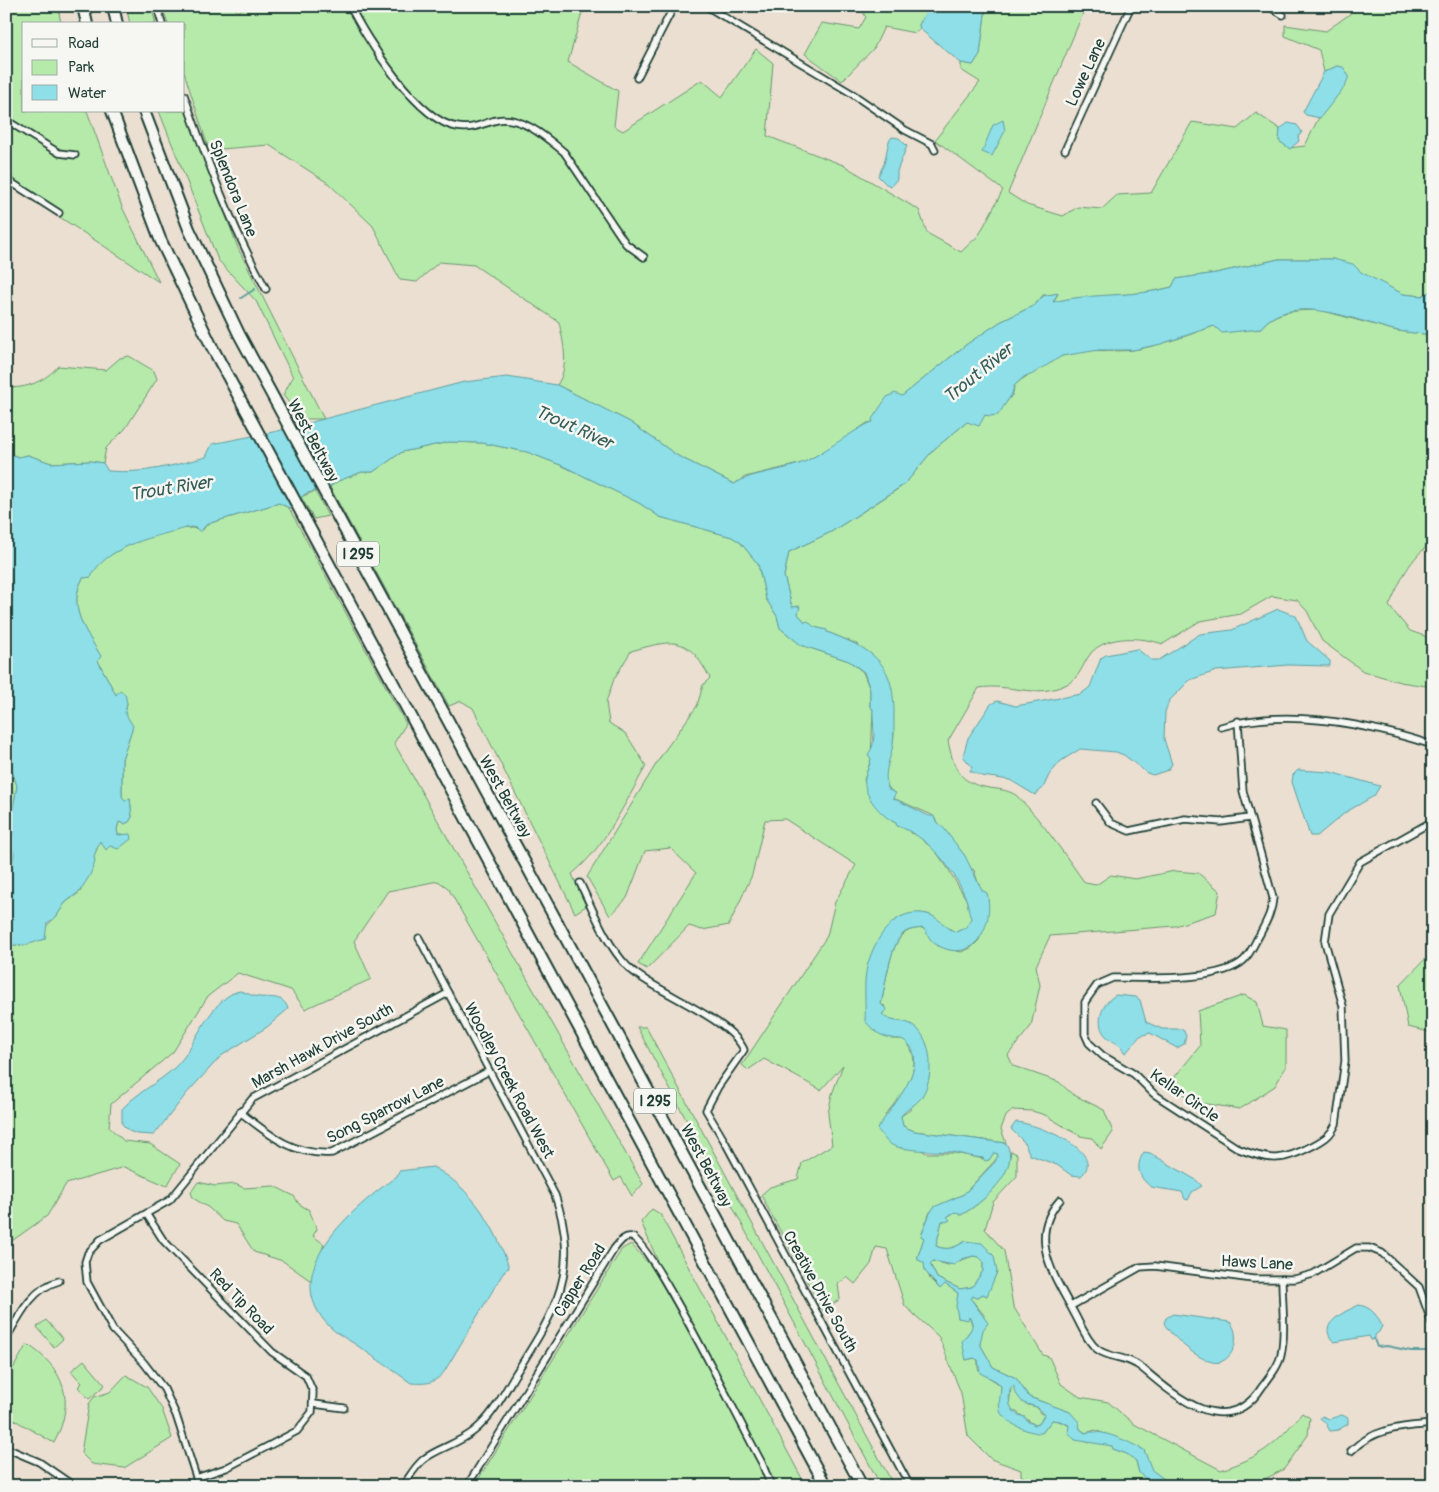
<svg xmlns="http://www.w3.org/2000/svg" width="1439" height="1492" font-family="Pangolin,sans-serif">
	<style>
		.green { fill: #b6eaaa; stroke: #6a946f }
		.water { fill: #8edfe8; stroke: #629ea0; fill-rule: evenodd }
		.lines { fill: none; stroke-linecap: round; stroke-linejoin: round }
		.stream { stroke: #629ea0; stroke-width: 2 }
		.street-casing { stroke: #1f3d34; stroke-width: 9 }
		.highway-casing { stroke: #1f3d34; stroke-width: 14 }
		.street { stroke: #f6f6f2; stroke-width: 5.5 }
		.highway { stroke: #f6f6f2; stroke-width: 10 }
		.labels { text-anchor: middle; stroke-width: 5; stroke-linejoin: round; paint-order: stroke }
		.shield { fill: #f6f6f2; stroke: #60746d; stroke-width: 1 }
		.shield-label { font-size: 15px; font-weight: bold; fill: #1f3d34 }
		.street-label { font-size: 16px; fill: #1f3d34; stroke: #f6f6f2 }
		.water-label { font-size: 18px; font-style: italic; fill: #355d58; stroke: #f6f6f2 }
	</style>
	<rect width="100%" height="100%" fill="#eadfd0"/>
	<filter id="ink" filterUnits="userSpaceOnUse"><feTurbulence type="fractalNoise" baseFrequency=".02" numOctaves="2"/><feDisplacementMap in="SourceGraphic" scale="10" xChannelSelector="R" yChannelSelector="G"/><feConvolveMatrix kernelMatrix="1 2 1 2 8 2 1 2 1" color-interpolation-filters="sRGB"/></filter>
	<g filter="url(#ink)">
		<g class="green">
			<path d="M6,6H58L61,24H24V111H87L122,207L159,282L6,182Z"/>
			<path d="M126,6H151L156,24H130Z"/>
			<path d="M162,6H234L238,12L245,6H460L463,8L484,6H584L568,62L618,91L614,126L623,131L702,80L722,97L756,49L773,63L767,136L843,165L919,210L927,233L961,252L979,235L1003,190L935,140L980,82L961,70V63L973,65L980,54L986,6H1086L1008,193L1027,205L1063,216L1078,207L1102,209L1117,195L1151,193L1192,122L1237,129L1256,113L1280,129L1279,141L1289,148L1305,146L1318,119L1345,86L1337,66L1324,72L1319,50L1285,36V25L1326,31L1350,14L1347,6H1433V290L1422,296L1403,294L1333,259H1279L1216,273L1176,279L1172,287C1133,298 1092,293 1053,302L1058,294L1043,295L1035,305L1000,322L967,344L902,396L873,422L867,423L839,443L803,463L745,477L734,484L678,456L630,422L557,385C570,366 563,342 559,322L474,265L439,262L417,282L400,280L373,226L328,183L269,145L209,150L184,72V24H168Z"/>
			<path d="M859,6H929L919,25L920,29L915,33L884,27L874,48L842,81L805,54L822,23L859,29L866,17Z"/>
			<path d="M184,103L238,248L324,419H301L283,395L293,377L256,301L218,260L159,111H184Z"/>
			<path d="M1320,310L1397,331L1433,335V542C1410,557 1400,581 1389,606L1410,631L1433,639V687L1400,682L1363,671L1322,641L1307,611L1297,600L1272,596L1241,614L1200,621L1163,644C1142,637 1108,634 1091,653C1082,664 1081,678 1065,685C1034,699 1010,683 979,688L948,741C955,775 962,785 997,789C1004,790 1013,792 1018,797C1044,823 1064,854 1085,883L1096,885L1111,875L1135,879L1175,871L1198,873L1220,891L1216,913L1175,926L1050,936L1036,966L1040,985L1031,1026L1008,1055L1013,1066L1059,1082L1072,1094L1104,1110L1113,1132L1101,1149L1092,1138L1080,1136L1045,1115L1032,1111L1013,1110L1006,1116L1001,1129L1006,1143L914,1131L903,1126L901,1116L910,1110L929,1077L927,1045L902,1021L888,1020L882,1014L885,1006L881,1005C885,988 890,943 904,934C909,929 916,929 923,928L938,946L961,952L971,948L979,940L987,911L974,870L968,867L965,856L932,815L893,798L895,793C874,782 894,752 894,733C894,721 864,660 857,644L827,632L826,630L814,627L805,622L798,614L799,607H792L784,576L789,552L831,532L895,491L905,484L933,450L967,422L985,415L990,416C997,413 1007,402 1012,395C1014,392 1013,388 1015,385C1020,379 1052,361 1060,357C1083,346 1109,353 1133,350C1159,346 1189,335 1214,326L1222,332L1260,329C1276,309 1296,311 1320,310Z"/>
			<path d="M129,356L154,371L157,379L125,429L106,448L103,463L90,461L51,463L28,455L19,457L6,453L7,387C25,390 47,380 58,366L106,370L120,358Z"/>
			<path d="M449,442L482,443L527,452L563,466L639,503L660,517L732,537L740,542L758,564L766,599L777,616L780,628L801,645L849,661L863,672L870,690V707L873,709L871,759L864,780L870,797L892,821L910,830V833L920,836L924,842L933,848L947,867L966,899L972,918L967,927L956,932C927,922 941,906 900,917L865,1021L892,1039H904C928,1064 903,1094 885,1115L900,1148L920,1149L926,1153H955L989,1160L994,1152L998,1153V1157L964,1194L935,1207L930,1212L921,1236L924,1238L917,1259L924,1263L930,1279L940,1289L945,1284L958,1293V1318L969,1316L973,1327L966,1336V1360L975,1358L978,1360V1369C985,1377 994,1379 1001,1386L1000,1410L1042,1433L1052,1420C1068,1421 1076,1432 1088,1443L1093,1441L1112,1446L1113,1449L1127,1454L1136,1461L1139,1473L1154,1486H1034L1029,1479L1021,1476V1470L991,1459L968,1436L961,1393L939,1337L905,1306L887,1249L876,1247L871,1264L855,1284L847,1277L838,1284L840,1299L823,1311L761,1195L770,1187L798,1179L802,1163L832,1145L828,1114L832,1094L843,1065L821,1090L764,1059L748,1070L742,1065L827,936L835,902L856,865L785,819L765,820L752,875L729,925L702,930L689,926L647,969L638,964L696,873L670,848L645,851L627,898L610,916L587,877L663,753L697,706L703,685L710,678C687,635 675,639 631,651L614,679L606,702L609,723L626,734L646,766C625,803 605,847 572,874L586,906L575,913L473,708L461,701L449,706L330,487L338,481L362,472H373L402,452Z"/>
			<path d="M315,491L328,516L314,519L301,497Z"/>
			<path d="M279,503L289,508L406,724L394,743L643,1184L632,1196L621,1177L614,1181L448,888L438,881L388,891L354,941L371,979L305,1009L291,990L238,973L208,996L173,1052L111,1104L109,1127L124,1141L150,1144L180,1164L167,1186L124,1167L66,1184L47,1216L6,1245V945H26L56,917L65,903L80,892L94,862V856L100,841L118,835L117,829L119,822L124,824L129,822L132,817L130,798L125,801L122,796V759L132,729L125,713L127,703L116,695L98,661L100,655C85,630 67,606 83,578L91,577C93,572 95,566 98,563C119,547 178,521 203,530L207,524Z"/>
			<path d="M6,531L11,585L9,615L6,613Z"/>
			<path d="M6,736L9,761L17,786L12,814L6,820Z"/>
			<path d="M6,821L10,823C13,832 9,838 11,848C13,861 13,862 6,875Z"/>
			<path d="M1430,954H1433V1033L1408,1027L1400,985Z"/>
			<path d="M1244,995L1257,1002L1263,1026L1286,1030V1067L1275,1086L1240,1109L1195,1102L1169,1084L1200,1046L1198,1011Z"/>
			<path d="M637,1027H646L894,1486H881Z"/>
			<path d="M1011,1151L1017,1154V1176L993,1202L985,1229L1004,1251L1013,1306L1043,1355L1049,1357L1061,1384L1080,1397L1108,1402L1134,1424L1221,1470C1261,1457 1275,1445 1302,1413L1310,1418L1308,1435L1284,1469L1252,1486H1173L1151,1470L1144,1450L1095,1430L1086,1433L1080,1429L1070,1412L1029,1397L1016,1378L993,1367L980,1344L984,1315L971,1299L973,1296L976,1298L983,1294L986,1296L997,1272L965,1241C955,1248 947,1251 936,1246L942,1220H949L947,1217L955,1212L961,1215C985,1202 1008,1178 1011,1151Z"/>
			<path d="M198,1182L215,1186L235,1184L244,1188L274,1186L294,1196L299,1204L309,1210L317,1229L313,1236L324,1244L311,1281L283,1261L254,1252L236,1224L223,1221L209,1208L193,1198L191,1192Z"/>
			<path d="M652,1209L660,1214L806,1486H474L622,1249L631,1244L649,1264L657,1259L641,1222Z"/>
			<path d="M973,1256L979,1257L983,1261V1271L972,1287L960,1289L941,1280L937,1278L930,1264L934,1261L948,1265Z"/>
			<path d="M46,1320L63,1339L54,1347L37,1327Z"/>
			<path d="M27,1344C65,1369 76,1401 54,1443L6,1415V1381Z"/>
			<path d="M84,1360L105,1385L89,1399L78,1387L82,1383L71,1371Z"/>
			<path d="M126,1375L147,1387L162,1409L172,1438L124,1468L92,1464L81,1453L89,1404L94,1397L110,1392Z"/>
			<path d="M1014,1386L1028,1405L1037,1407L1040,1413L1045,1415L1039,1424L1035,1425L1009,1407L1011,1387Z"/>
		</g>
		<g class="water">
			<path d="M929,6H986L980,54L973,65L961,63L920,29L919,25Z"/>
			<path d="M1337,66L1343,67L1349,76L1345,86L1320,118L1306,115L1303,112L1324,72Z"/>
			<path d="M1003,120L1005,131L992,156L982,152L993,125Z"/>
			<path d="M1288,123L1297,125L1302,132L1298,137L1299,141L1290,149L1279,141L1280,129Z"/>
			<path d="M892,137L899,138L907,146L897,171V179L891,186L886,184L878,176L884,164L889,141Z"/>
			<path d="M1279,259H1333L1353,264L1361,272L1403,294L1422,296L1433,290V335C1420,333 1407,333 1394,330C1356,321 1290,290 1260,329L1222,333L1214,326L1161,344L1133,350H1099L1062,356L1031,375L1025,376L1014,386L1012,394L998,415L990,416L985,415L979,426L967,422L933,450L905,484L831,532L789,552L784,576L792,607L800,606L798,614L805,622L808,621L814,627L827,630V632C870,649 893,659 894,710C894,722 894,733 893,745C890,761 882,774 889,790L896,793L893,798L929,816H934L935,820L942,826L965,856L982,890L987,893C995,925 974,966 937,945C929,941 928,933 923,928C916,929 909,929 904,933C890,943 885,988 881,1004L887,1010L882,1014C892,1025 903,1018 914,1026C933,1040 935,1078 921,1098C916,1105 906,1109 901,1116L903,1126L914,1131L1006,1143C1022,1169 983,1203 961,1215L955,1212L947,1217L950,1220L946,1222L942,1221L936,1246C947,1251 955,1248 965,1241L982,1243L994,1256L997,1272L987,1296L983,1294L976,1298L973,1296L971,1299L988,1323L983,1330L980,1344L993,1367L1016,1378L1029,1397L1070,1412L1079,1422L1080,1429L1085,1433C1102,1428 1129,1442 1144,1450L1152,1470L1173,1486H1154L1139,1473L1136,1461L1127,1454L1113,1449L1112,1446L1075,1440L1068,1432L1069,1425L1060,1421L1052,1420L1042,1433C1031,1434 1004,1423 1000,1411C998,1404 1001,1393 1001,1386L996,1381L980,1373L978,1360L974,1358L966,1360L962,1342C968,1332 977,1327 969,1317L968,1320L958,1318L956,1306L958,1293L945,1284L940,1289L925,1271L924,1263L917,1259L924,1238L921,1236L930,1213L934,1207L964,1194L995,1162L998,1154L994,1153L989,1160L985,1161L983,1158C972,1157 962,1154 952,1152C938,1151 900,1151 890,1144C885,1141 881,1133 877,1129C889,1109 934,1063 905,1041C901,1038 896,1039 891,1038C879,1036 873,1030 865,1021C866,1004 863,983 867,967C874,939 895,906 927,914C938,916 945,928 956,932L967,927L971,918C968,913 969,906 966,899C955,869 925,834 897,826L896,823C882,817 862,795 865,778C866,772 870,765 871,759L868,754C878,744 872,722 873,709L870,707V690L864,672L849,661L801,645L780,628L777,616L766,599L758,564L740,542L732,537L660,517L639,503L563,466L527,452L482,443L449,442L402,452L373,472H362L338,481L330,486L305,494L289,508L279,503L207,524L200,532L196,528L190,527C158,536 106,545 91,577L83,578C67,606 85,630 101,656L98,661L116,695L120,690L125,694L127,703L125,713L133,726L122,759V796L125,801L130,798L132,817L129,822L124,824L119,822L117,829L118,835L130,834L131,839L118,849L110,846L106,850L100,841L94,856L95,862L90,875L80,891L65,903L56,917L47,923L45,939L26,945H6V875L13,862L14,853L11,848L13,831L6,820L12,814L17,786L9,761L6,736V623L9,624L11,585L6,531V453L19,457L28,455L51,463L90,461L103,463L108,471C145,474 171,466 206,457L212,444L278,431L464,382L507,377L557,385L630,422L678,456L734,484C755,471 781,472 804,462C819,456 864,423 873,422L872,419L887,397L895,393L902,396L967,344L1000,322L1035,305L1043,296L1058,293L1053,302C1092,292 1134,298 1172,287L1176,279L1216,273ZM973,1256L979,1257L983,1261V1271L972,1287L960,1289L941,1280L937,1278L930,1264L933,1261L954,1265L962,1259ZM1014,1386V1391L1023,1403L1037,1407L1044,1415L1039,1424L1035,1425L1027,1421L1025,1417C1009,1414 1007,1401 1011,1387Z"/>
			<path d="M1278,609L1296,616L1307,641L1330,661V666L1288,665L1216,671L1190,680L1169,701L1165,712L1164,739L1172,764L1168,770L1153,775L1147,773L1124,755L1116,752L1080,749L1061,761L1049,775L1043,788L1035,795L1010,780L982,776L970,771L972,767L963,756L968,738L991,704L997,701L1016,706L1081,694L1090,687L1101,658L1106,655L1137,649L1151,660H1159L1200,634L1232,630Z"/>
			<path d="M1298,770L1330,772L1380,786L1374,796L1346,812L1317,836H1310L1292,782L1293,775Z"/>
			<path d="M240,991C246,992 253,997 260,997C271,998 284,995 288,1009L267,1027L221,1056L187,1093L154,1135L137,1134L129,1131L122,1124V1109C140,1089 168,1079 184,1057C197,1038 215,995 240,991Z"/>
			<path d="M1116,995L1136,997L1140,1000L1146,1022L1162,1029H1183L1186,1036L1184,1044L1177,1048L1150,1033L1140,1036L1126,1053L1124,1052C1121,1043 1113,1043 1106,1036C1094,1024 1102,1002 1116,995Z"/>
			<path d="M1016,1122C1034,1123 1109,1151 1081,1176L1071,1175L1057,1165L1030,1155L1024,1142L1011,1129Z"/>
			<path d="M1144,1152L1150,1153L1196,1180L1202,1186L1192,1192L1188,1200L1185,1199L1182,1192L1151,1187C1138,1177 1135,1166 1144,1152Z"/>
			<path d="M433,1167C472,1188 496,1227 509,1268L505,1270L444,1372C434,1384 426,1384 411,1383C393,1370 374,1357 355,1344C347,1339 337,1334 330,1327C274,1271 355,1207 397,1176L399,1171Z"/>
			<path d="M1359,1305C1371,1307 1377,1315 1382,1326L1379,1332L1375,1335V1339L1371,1340L1369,1336L1334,1342C1315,1324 1346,1311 1359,1305Z"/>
			<path d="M1173,1314L1230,1322C1240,1333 1236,1357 1220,1362C1205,1367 1170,1336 1164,1323L1166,1318Z"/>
			<path d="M1342,1415L1348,1418V1424L1338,1430L1330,1431L1325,1422L1320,1418L1322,1416L1329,1419Z"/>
		</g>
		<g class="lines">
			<g class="stream">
				<path d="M241,298L255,289"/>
				<path d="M1374,1339L1377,1347L1387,1346L1411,1351H1429"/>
			</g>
			<defs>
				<g id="street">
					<path d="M157,6L162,24"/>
					<path d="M350,6C366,39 418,121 457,127C473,130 483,123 497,120C521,115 547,138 564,152L626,244L644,257"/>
					<path d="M706,6L851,93L905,130L932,144L935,150"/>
					<path d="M1268,6L1283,15"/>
					<path d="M637,78L674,6"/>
					<path d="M184,95C207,161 232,227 266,289"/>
					<path d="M6,120L59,153L75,155"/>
					<path d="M1065,150L1131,6"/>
					<path d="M6,179L59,213"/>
					<path d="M1238,721L1243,791L1273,898C1272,912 1266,922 1260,934C1255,942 1251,953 1244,960C1221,982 1144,978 1113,978L1097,985L1085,1002V1034L1089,1043L1103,1056L1134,1074L1154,1094L1239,1149C1271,1162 1284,1161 1314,1145C1325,1139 1331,1135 1336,1124L1345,1061L1343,1006L1325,942L1329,914L1360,862L1433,821"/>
					<path d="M1221,727C1288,707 1368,724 1433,745"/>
					<path d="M1096,803L1111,823L1129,831L1185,819L1221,822L1249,818"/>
					<path d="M580,883C593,910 606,944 627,966C653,992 731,1018 744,1050L718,1087L706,1110L725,1142L910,1486"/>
					<path d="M240,1112C268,1134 293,1156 332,1153L489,1071"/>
					<path d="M1060,1200C1027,1237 1054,1275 1073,1311C1080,1323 1086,1340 1097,1349C1109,1359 1126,1355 1142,1368C1175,1396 1227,1442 1262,1387C1269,1378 1279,1366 1281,1355C1286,1333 1282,1302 1282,1279"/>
					<path d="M147,1215L163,1240L272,1352L306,1376L313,1392L312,1412L297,1431L226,1468L196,1478"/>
					<path d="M1071,1306L1140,1267L1155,1266L1253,1279H1295L1313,1274L1356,1248H1369L1382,1253L1419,1287L1433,1326"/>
					<path d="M6,1339C19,1316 32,1288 59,1281"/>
					<path d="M314,1404L344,1408"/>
					<path d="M6,1448L39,1462L74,1486"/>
					<path d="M1351,1451C1374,1428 1401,1427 1433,1424"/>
					<path d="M199,1486L176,1415L164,1389L144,1363L113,1330L87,1282L85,1262L88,1253L100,1240L170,1200L252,1099L448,993"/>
					<path d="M403,1486C410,1476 415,1466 424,1459C438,1448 458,1444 474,1431C493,1416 504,1393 516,1373C556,1310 581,1271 555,1195L419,938"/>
					<path d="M467,1486L614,1249C619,1243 624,1235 632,1237C652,1243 745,1433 762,1463L771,1486"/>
				</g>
				<g id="highway">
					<path d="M83,6L87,24"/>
					<path d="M113,6L117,24"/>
					<path d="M112,111L160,239L212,347L826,1486"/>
					<path d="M144,111L189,229L239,334L862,1486"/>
				</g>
			</defs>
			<use href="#street" class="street-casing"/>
			<use href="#highway" class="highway-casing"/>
			<use href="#street" class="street"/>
			<use href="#highway" class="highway"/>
		</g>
	</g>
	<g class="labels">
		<g class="shield">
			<rect x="337" y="541.5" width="42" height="25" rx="4"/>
			<rect x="634" y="1088.5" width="42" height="25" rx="4"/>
		</g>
		<g class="shield-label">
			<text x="358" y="559">I 295</text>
			<text x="655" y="1106">I 295</text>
		</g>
		<g class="street-label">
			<text transform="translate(1085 72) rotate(-65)" y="6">Lowe Lane</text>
			<text transform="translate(234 188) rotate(68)" y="6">Splendora Lane</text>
			<text transform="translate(314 440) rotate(62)" y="6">West Beltway</text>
			<text transform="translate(506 796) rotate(61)" y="6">West Beltway</text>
			<text transform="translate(322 1045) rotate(-29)" y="6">Marsh Hawk Drive South</text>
			<text transform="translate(510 1080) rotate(62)" y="6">Woodley Creek Road West</text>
			<text transform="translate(1185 1095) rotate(35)" y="6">Kellar Circle</text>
			<text transform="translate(385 1109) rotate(-27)" y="6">Song Sparrow Lane</text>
			<text transform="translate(707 1165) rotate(62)" y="6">West Beltway</text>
			<text transform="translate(1257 1262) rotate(3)" y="6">Haws Lane</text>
			<text transform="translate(579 1280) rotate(-58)" y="6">Capper Road</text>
			<text transform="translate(821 1291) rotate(61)" y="6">Creative Drive South</text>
			<text transform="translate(242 1301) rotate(46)" y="6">Red Tip Road</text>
		</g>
		<g class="water-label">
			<text transform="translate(978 373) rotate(-39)" y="6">Trout River</text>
			<text transform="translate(574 427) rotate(24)" y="6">Trout River</text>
			<text transform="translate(171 488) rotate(-9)" y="6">Trout River</text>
		</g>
	</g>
	<rect width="1439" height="1492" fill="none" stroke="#f6f6f2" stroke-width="25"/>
	<rect x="12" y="12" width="1414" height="1467" fill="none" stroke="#1f3d34" stroke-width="2" filter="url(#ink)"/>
	<rect x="22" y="22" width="162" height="90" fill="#f6f6f2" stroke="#a0aca6"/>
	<rect x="32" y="39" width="25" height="8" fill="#f6f6f2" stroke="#a0aca6"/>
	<text x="68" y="48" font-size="15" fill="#1f3d34">Road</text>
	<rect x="32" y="60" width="25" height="15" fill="#b6eaaa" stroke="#a0aca6"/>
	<text x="68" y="72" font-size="15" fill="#1f3d34">Park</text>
	<rect x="32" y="85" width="25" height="15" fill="#8edfe8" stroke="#a0aca6"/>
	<text x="68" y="98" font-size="15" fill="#1f3d34">Water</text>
</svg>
